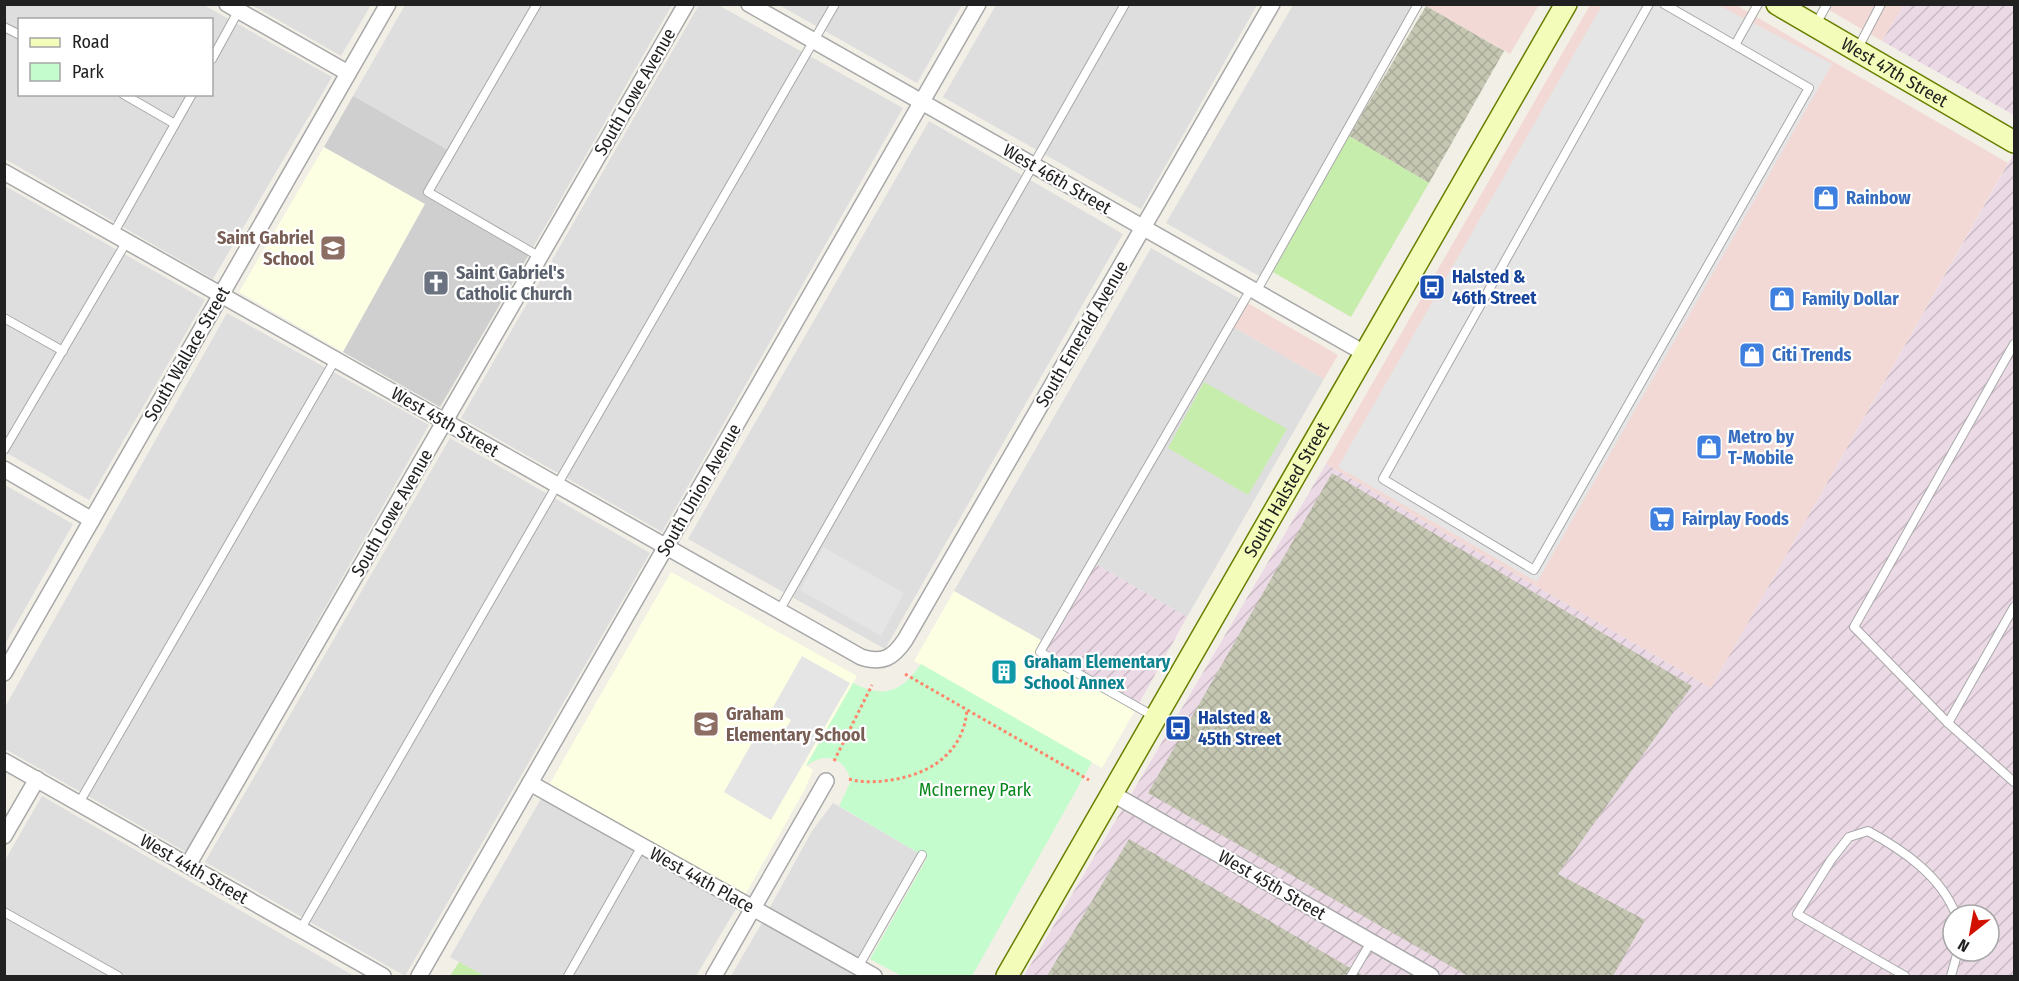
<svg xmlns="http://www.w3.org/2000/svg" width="2019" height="981" font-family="'Fira Sans Condensed',sans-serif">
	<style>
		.residential { fill: #dfdede; fill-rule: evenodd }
		.commercial { fill: #f2d9d6 }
		.industrial { fill: url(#industrial-furrows); fill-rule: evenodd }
		.education { fill: #fdffe3 }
		.religious { fill: #cfcfcf }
		.construction { fill: url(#construction-cross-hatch) }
		.grass { fill: #c7edac }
		.park { fill: #c4fccd }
		.parking { fill: #e5e5e5 }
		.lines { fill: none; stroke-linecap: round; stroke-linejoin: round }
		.service-casing { stroke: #a8a8a8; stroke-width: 10 }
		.minor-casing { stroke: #a8a8a8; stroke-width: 18 }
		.secondary-casing { stroke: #688000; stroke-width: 24 }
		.path { stroke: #ff856b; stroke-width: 3; stroke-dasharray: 3 3; stroke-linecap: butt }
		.service { stroke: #fff; stroke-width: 8 }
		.minor { stroke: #fff; stroke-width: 15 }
		.secondary { stroke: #f4fcba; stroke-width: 21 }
		.labels { text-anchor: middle; stroke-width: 4.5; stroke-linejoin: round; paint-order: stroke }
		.street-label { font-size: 18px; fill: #212121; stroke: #fff }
		.shop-label { font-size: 18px; font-weight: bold; fill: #366cbe; stroke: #fff; text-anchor: start }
		.education-label { font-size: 18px; font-weight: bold; fill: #785e54; stroke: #fff; text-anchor: end }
		.worship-label { font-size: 18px; font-weight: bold; fill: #5b616d; stroke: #fff; text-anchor: start }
		.transit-label { font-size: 18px; font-weight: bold; fill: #164399; stroke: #fff; text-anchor: start }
		.culture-label { font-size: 18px; font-weight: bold; fill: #0d838f; stroke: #fff; text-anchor: start }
		.park-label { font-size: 18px; fill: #07871b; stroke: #fff }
	</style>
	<defs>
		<pattern id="industrial-furrows" width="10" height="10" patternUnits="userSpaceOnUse" patternTransform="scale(1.5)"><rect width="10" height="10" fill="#ebd9e6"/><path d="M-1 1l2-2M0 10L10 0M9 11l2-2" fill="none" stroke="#c9bac5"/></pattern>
		<pattern id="construction-cross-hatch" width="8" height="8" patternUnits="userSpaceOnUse" patternTransform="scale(1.5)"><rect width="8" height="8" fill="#c5c7b2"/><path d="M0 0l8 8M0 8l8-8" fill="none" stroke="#a9ab99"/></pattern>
	</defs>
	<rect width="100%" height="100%" fill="#f2efe7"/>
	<g class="residential">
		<path d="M5,5H204L332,77L213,279L5,159ZM20,20H212V94H20Z"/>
		<path d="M252,5H371L341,56Z"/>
		<path d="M405,5H672L531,251L428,192L353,96Z"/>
		<path d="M699,5H718L903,108L662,532L461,418Z"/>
		<path d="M779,5H962L917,83Z"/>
		<path d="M996,5H1257L1141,209L943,97Z"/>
		<path d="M1293,5H1418L1264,279L1166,223Z"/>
		<path d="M929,121L1123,234L885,649L688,539Z"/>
		<path d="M5,186L205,300L89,500L5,452Z"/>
		<path d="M1151,248L1244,301L1230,325L1324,379L1187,617L1092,562L1046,643L954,591Z"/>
		<path d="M227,313L429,425L186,852L5,749V707Z"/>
		<path d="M450,438L650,553L405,976L205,862Z"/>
		<path d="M5,485L73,524L5,644Z"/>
		<path d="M42,796L354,976H5V860Z"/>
		<path d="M542,797L737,907L696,976H485L450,957Z"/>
		<path d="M833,803L922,855L861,962L769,909L812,831Z"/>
		<path d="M763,921L860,976H731Z"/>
	</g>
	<g class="commercial">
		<path d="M1424,5H1539L1510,54Z"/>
		<path d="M1590,5H1736L2008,163L1711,688L1326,464Z"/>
		<path d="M1821,5H1904L1882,41Z"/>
		<path d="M1244,301L1338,355L1324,379L1230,325Z"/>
	</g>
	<g class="industrial">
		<path d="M1904,4L2014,5V115L1882,41Z"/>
		<path d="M2014,153V976H1024L1326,464L1711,688ZM1953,915H1989V951H1953Z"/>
		<path d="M1092,562L1187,617L1137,707L1040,652Z"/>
	</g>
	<g class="education">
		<path d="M324,147L425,204L343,352L239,292Z"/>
		<path d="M671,572L857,676L806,765L813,770L805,789L745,895L549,785Z"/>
		<path d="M954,591L1046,643L1040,651L1137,707L1102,768L914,661Z"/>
	</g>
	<path class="religious" d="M353,96L451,152L429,192L531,251L440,407L343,352L425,204L324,147Z"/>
	<g class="construction">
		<path d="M1426,6L1504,51L1429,183L1349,136Z"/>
		<path d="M1332,473L1692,686L1558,874L1645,920L1613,976H1468L1148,793Z"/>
		<path d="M1129,839L1364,976H1047Z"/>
	</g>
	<g class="grass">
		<path d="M1349,136L1429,183L1351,317L1273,272Z"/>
		<path d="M1204,382L1287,429L1248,495L1168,448Z"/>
		<path d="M459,962L485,976H450Z"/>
	</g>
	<path class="park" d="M921,664L1092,762L972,976H902L870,959L927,858L839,806L851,781C844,757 826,751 806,766L853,683C885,699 901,692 921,664Z"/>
	<g class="parking">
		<path d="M1602,5H1718L1832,64L1537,582L1338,467Z"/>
		<path d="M823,547L904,593L881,636L800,590Z"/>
		<path d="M802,656L850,683L771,820L724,792L757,734L776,745L791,720L772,709Z"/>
	</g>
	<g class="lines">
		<defs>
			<g id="service">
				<path d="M537,4L428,192L540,257"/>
				<path d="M1649,4L1383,479L1534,570L1809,88L1664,4"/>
				<path d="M1816,24L1827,4"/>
				<path d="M4,27L20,35"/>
				<path d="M1735,45L1758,4"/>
				<path d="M1858,48L1881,4"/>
				<path d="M212,59L240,8"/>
				<path d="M123,94L175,124"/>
				<path d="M113,234L192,94"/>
				<path d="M1256,292L1418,4"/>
				<path d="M4,318L63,351"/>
				<path d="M4,450L127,241"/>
				<path d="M2014,607L1948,723L2014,782"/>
				<path d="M779,611L1125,4"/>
				<path d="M1155,717L1040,652L1251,289"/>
				<path d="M1948,723L1854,627L2014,344"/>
				<path d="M79,803L335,360"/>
				<path d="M4,912L118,976"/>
				<path d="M300,930L835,4"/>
				<path d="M858,967L922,855"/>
				<path d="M568,976L642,846"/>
				<path d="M1351,976L1371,942"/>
				<path d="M1905,976L1797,914L1831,860L1849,837L1868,831C1903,850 1941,876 1956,915"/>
				<path d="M1951,976L1958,951"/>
			</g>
			<g id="minor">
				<path d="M227,4L348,73"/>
				<path d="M749,4L1366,354"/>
				<path d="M4,172L861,657C882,664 893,658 905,640L1272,4"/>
				<path d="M4,469L92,520"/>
				<path d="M4,673L388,4"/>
				<path d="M4,761L383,976"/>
				<path d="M530,783L874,976"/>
				<path d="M1113,794L1431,976"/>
				<path d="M4,836L37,779"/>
				<path d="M188,865L686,4"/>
				<path d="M419,976L978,4"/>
				<path d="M714,976L826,781"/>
			</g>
			<g id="secondary">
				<path id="s1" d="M1777,4L2014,142"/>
				<path id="s2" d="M1007,976L1566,4"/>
			</g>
		</defs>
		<use href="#service" class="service-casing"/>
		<use href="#minor" class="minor-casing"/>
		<use href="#secondary" class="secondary-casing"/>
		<g class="path">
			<path d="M905,674L1089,780"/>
			<path d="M834,761L872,685"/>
			<path d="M849,779C862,783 877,782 891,780C931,774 964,752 967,709"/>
		</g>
		<use href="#service" class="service"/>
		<use href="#minor" class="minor"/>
		<use href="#secondary" class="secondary"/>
	</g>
	<defs>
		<symbol id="shop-square" viewBox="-11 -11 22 22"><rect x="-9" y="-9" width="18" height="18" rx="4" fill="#3f7fe0" stroke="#fff"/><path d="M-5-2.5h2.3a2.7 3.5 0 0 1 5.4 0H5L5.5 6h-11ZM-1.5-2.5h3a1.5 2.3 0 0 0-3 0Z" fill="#fff"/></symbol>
		<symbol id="school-square" viewBox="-11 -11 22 22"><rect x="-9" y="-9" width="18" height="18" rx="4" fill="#8d6e63" stroke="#fff"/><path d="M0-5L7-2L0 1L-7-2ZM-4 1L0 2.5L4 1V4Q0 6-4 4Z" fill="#fff"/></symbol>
		<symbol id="church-square" viewBox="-11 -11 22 22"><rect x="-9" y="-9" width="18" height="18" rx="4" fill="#6b7280" stroke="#fff"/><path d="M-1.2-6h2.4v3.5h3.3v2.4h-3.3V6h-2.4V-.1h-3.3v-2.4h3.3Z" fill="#fff"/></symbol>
		<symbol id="bus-square" viewBox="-11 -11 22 22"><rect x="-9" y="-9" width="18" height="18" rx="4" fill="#1a4fb4" stroke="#fff"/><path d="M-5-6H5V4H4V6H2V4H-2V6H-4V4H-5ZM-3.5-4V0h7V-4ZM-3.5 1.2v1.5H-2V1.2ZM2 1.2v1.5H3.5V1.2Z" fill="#fff"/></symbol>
		<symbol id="supermarket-square" viewBox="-11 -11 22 22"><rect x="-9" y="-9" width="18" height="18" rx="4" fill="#3f7fe0" stroke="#fff"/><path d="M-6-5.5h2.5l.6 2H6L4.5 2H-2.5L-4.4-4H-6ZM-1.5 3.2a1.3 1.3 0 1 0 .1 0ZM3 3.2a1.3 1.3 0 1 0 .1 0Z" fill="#fff"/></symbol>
		<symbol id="building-square" viewBox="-11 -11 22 22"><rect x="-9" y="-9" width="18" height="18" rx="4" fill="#0f9aa8" stroke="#fff"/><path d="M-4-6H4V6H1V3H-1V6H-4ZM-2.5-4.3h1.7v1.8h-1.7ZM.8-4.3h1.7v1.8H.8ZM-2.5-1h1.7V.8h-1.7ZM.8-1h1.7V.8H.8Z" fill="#fff"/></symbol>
	</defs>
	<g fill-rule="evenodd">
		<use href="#shop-square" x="1811" y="183" width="30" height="30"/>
		<use href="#school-square" x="318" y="233" width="30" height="30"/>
		<use href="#church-square" x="421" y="268" width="30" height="30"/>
		<use href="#bus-square" x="1417" y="272" width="30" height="30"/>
		<use href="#shop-square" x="1767" y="284" width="30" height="30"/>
		<use href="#shop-square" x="1737" y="340" width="30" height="30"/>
		<use href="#shop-square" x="1694" y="432" width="30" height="30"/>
		<use href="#supermarket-square" x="1647" y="504" width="30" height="30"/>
		<use href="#building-square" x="989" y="657" width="30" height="30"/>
		<use href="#school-square" x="691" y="709" width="30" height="30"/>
		<use href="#bus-square" x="1163" y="713" width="30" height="30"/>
	</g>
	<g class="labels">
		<g class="street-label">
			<text dy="6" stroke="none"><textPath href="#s1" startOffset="136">West 47th Street</textPath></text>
			<text transform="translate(635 92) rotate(-60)" y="6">South Lowe Avenue</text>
			<text transform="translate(1057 179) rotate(30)" y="6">West 46th Street</text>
			<text transform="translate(1082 334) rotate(-60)" y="6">South Emerald Avenue</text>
			<text transform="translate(187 354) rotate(-60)" y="6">South Wallace Street</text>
			<text transform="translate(445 422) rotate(30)" y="6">West 45th Street</text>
			<text transform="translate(699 490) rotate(-60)" y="6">South Union Avenue</text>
			<text dy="6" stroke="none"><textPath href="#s2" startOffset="561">South Halsted Street</textPath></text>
			<text transform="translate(392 513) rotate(-60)" y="6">South Lowe Avenue</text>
			<text transform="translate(194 869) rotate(30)" y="6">West 44th Street</text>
			<text transform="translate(702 880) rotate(29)" y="6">West 44th Place</text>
			<text transform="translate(1272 885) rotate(30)" y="6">West 45th Street</text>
		</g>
		<g class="shop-label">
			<text x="1846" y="204">Rainbow</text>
			<text x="1802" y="305">Family Dollar</text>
			<text x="1772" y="361">Citi Trends</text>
			<text x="1728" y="443">Metro by<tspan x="1728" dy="21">T-Mobile</tspan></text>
			<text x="1682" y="525">Fairplay Foods</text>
		</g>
		<g class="education-label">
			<text x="314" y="244">Saint Gabriel<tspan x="314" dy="21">School</tspan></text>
			<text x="726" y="720" text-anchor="start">Graham<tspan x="726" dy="21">Elementary School</tspan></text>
		</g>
		<g class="worship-label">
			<text x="456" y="279">Saint Gabriel's<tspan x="456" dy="21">Catholic Church</tspan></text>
		</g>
		<g class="transit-label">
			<text x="1452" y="283">Halsted &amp;<tspan x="1452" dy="21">46th Street</tspan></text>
			<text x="1198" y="724">Halsted &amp;<tspan x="1198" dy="21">45th Street</tspan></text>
		</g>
		<g class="culture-label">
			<text x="1024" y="668">Graham Elementary<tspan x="1024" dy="21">School Annex</tspan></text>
		</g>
		<g class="park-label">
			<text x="975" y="796">McInerney Park</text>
		</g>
	</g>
	<rect width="2019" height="981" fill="none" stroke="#212121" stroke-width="12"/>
	<rect x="18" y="18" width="195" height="78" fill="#ffffff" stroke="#a6a6a6" stroke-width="1.5"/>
	<rect x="30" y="38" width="30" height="9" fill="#f4fcba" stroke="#a6a6a6" stroke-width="1.5"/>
	<text x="72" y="48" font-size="18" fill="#212121">Road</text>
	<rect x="30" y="63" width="30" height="18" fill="#c4fccd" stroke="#a6a6a6" stroke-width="1.5"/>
	<text x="72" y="78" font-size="18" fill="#212121">Park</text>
	<g transform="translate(1971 933) rotate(211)"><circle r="28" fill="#ffffff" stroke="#a6a6a6" stroke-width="1.5"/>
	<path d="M0-4.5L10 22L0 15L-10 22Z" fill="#d21000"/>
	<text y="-9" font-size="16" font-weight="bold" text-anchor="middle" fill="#212121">N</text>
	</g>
</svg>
